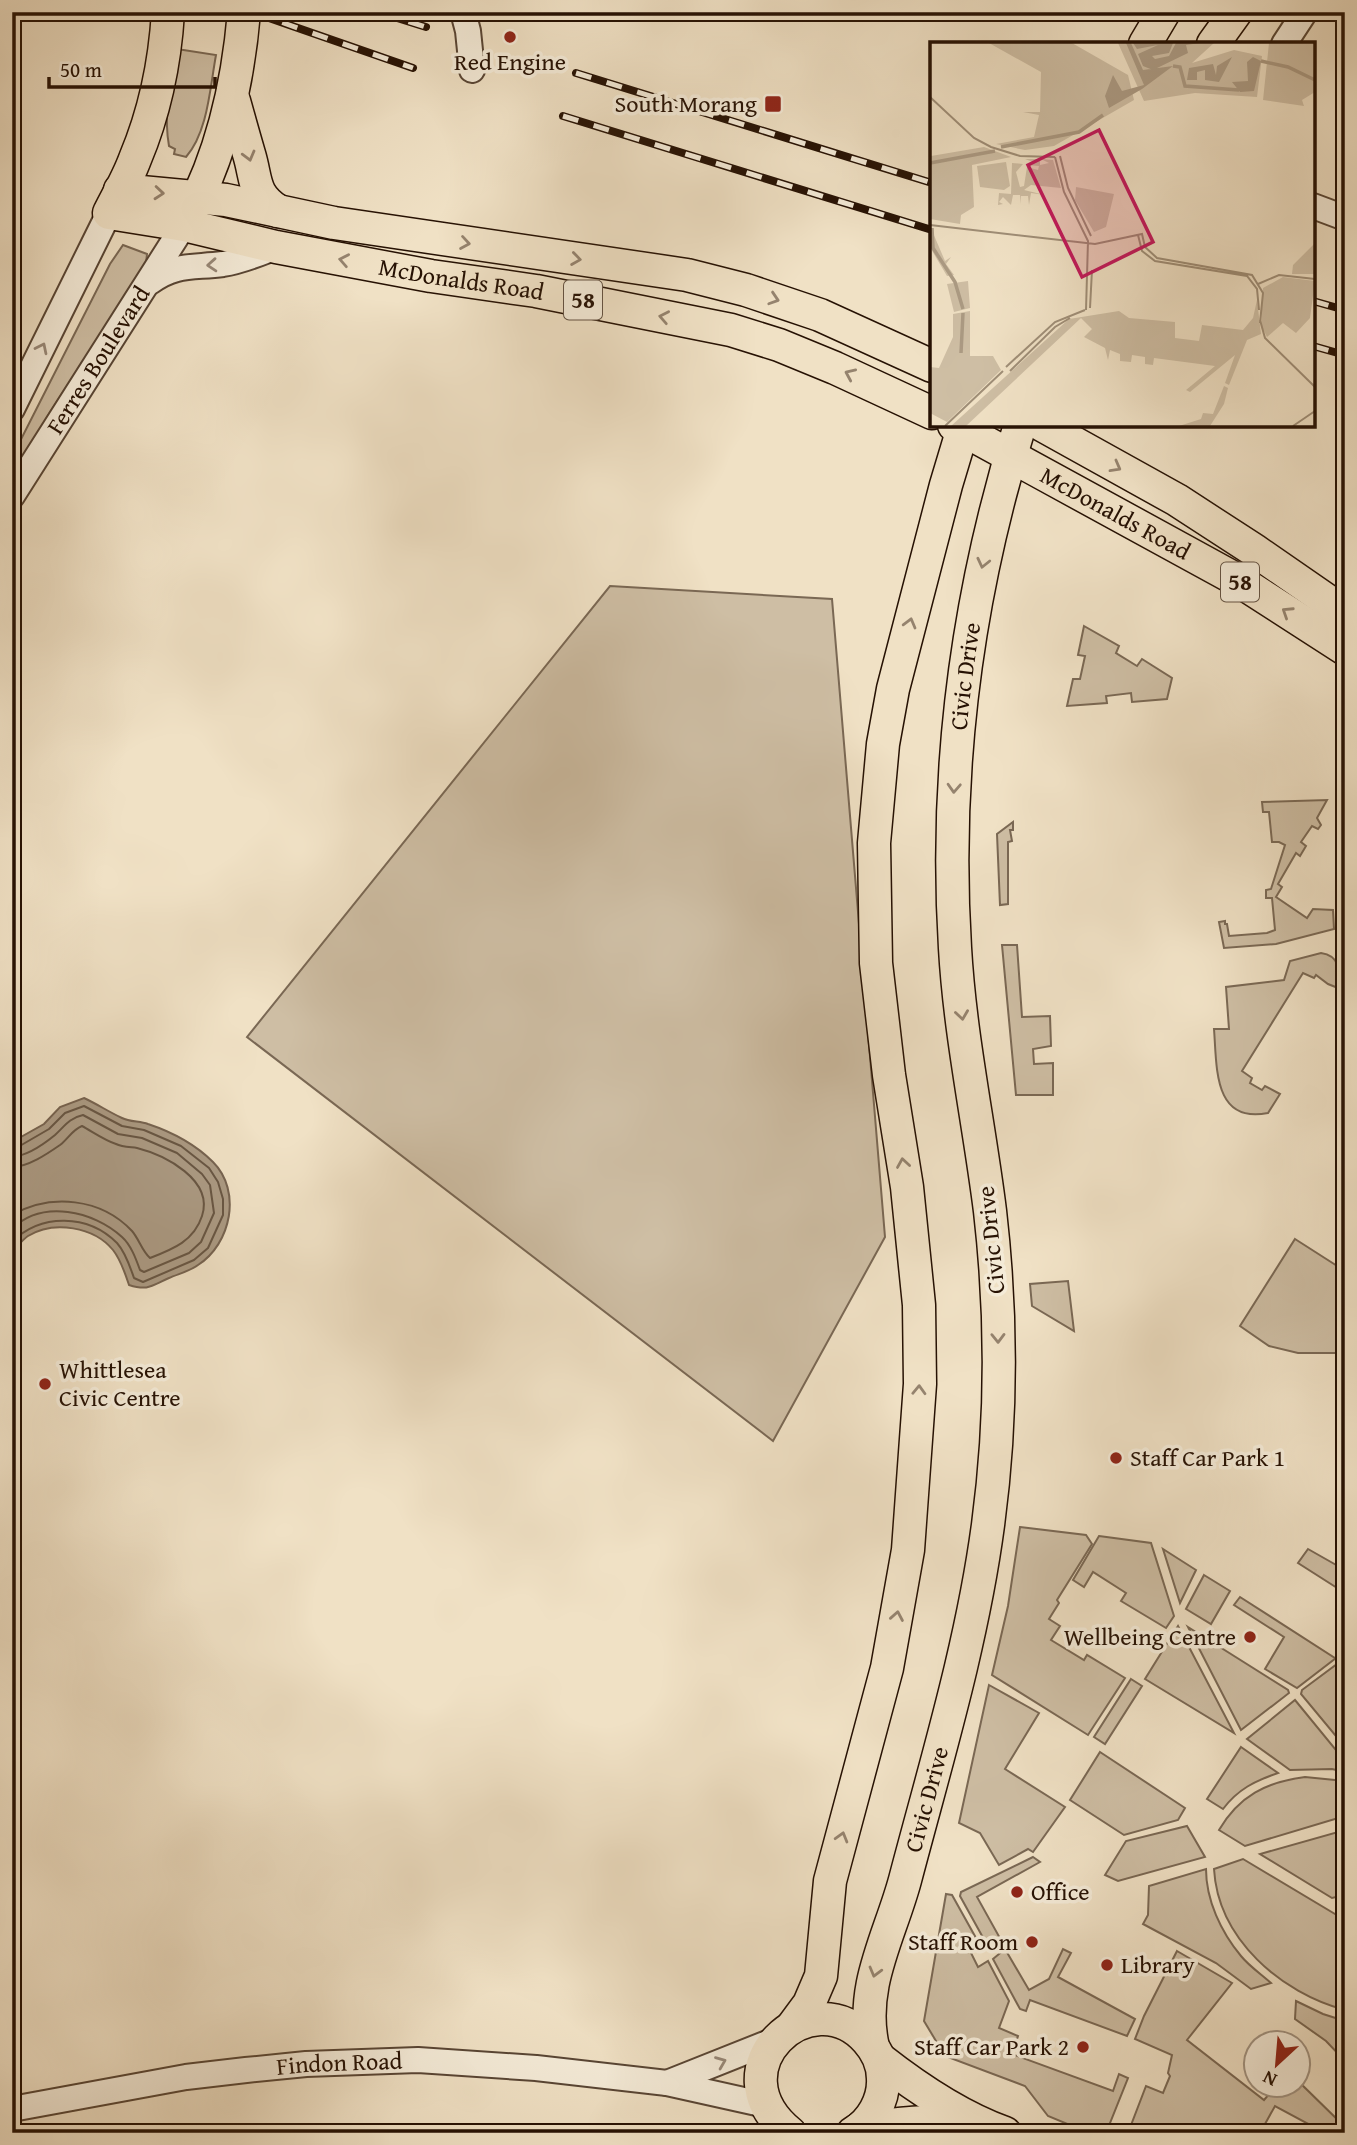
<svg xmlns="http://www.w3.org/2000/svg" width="1357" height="2145" font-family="'Gentium Book Plus',serif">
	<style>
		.green { fill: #cebea4; stroke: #7a6854; stroke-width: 2 }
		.water { fill: #ab9a83; stroke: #766350; stroke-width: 2 }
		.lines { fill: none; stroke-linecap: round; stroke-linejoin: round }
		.shore { stroke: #685643; stroke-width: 2 }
		.minor-casing { stroke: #584534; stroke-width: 28 }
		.major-casing { stroke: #261103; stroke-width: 35 }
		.minor { stroke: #f5ecd9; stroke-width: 24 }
		.major { stroke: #f0e1c5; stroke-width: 32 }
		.rail-casing { stroke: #261103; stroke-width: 8 }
		.rail { stroke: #f5ecd9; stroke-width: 5; stroke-dasharray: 16; stroke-linecap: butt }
		.oneway { stroke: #95836e }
		.oneway2 { stroke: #988979 }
		.poi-dot { fill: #8f2418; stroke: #f5ecd9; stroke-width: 2.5 }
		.labels { text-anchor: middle; stroke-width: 7; stroke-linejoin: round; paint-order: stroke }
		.shield { fill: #f5ecd9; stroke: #645343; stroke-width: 2 }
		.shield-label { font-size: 23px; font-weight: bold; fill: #261103 }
		.poi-label { font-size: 24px; fill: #261103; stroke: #f5ecd9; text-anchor: end }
		.street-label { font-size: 24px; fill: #261103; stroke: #f5ecd9 }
		.inset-river { fill: none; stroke: #ab9a83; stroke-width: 3.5 }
		.inset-road { fill: none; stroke: #9f8e77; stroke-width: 2 }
		.view { fill: #c2185b; fill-opacity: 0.15; stroke: #c2185b; stroke-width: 3.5 }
		.inset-edge { fill: none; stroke: #261103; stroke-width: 3.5 }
	</style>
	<rect width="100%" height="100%" fill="#f0e1c5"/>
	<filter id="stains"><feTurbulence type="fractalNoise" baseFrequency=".00286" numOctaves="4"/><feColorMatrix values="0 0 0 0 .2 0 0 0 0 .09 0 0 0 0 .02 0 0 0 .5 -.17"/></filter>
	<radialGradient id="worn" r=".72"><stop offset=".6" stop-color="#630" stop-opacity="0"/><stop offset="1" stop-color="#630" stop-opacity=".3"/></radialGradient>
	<g class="green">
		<path d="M177,49L216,55C210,87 208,132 186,157L174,154L175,149L169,146C163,113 171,82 177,49Z"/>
		<path d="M123,245L147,254L146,263L49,414L12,477V457L110,264Z"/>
		<path d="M610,586L832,599L885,1237L773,1441L247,1037Z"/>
		<path d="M1084,626L1119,646L1116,653L1137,666L1142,659L1172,678L1167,699L1132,702L1131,693L1106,696L1107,703L1067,706L1073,679H1080L1085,656L1078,655Z"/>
		<path d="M1327,800L1317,818L1321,825L1318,829L1312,826L1301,842L1306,846L1300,856L1296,853L1278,884L1282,887L1276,897L1307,918L1313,909L1333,910L1334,929L1276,944L1224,948L1219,922L1225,921V924H1227L1229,936L1267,933L1275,930L1272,898H1266V890L1271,889L1285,845L1279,842H1272L1269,812H1263L1262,802Z"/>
		<path d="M1013,822V830H1010L1012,841L1008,842V904L1000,905L997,834Z"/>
		<path d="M1002,945H1017L1022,1017L1050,1016L1051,1046L1033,1049L1034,1064L1053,1063V1095H1016Z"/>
		<path d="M1321,953C1341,956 1339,971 1338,988L1328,984L1316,975L1314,978L1303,973L1242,1071L1252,1078L1250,1083L1262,1090L1265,1086L1280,1094L1268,1113C1213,1124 1217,1067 1214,1029H1229L1226,987L1284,980L1290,961Z"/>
		<path d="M1295,1239L1345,1271V1318L1341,1353H1298L1269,1346L1240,1326Z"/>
		<path d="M1068,1281L1074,1331L1032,1306L1030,1284Z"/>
		<path d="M1020,1527L1086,1535L1092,1544L1057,1600L1059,1603L1049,1619L1060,1626L1051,1640L1084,1660L1087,1655L1125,1678L1088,1735L992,1675L1008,1606Z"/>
		<path d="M1099,1536L1151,1543L1174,1616L1166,1628L1121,1601L1126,1593L1093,1572L1084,1587L1073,1580Z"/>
		<path d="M1163,1549L1196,1570L1180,1603Z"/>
		<path d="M1308,1549L1345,1570V1593L1298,1563Z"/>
		<path d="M1204,1575L1230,1591L1211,1624L1186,1609Z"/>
		<path d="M1240,1597L1335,1658H1336L1297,1688L1265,1669L1284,1637L1234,1605Z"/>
		<path d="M1178,1626L1234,1733L1145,1679Z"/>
		<path d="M1188,1627L1288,1690L1289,1693L1241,1730Z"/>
		<path d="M1341,1661L1345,1664V1747L1301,1694L1302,1690Z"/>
		<path d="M1131,1679L1142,1686L1105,1744L1094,1737Z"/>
		<path d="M989,1685L1039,1713L1005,1769L1065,1807L1033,1852L1028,1849L999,1865L980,1833L959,1823Z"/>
		<path d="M1295,1700L1345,1761V1772L1332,1769L1290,1770L1247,1739Z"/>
		<path d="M1241,1747L1278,1773C1255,1781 1238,1789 1223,1809L1207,1799Z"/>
		<path d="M1100,1752L1185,1808L1178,1820L1124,1835L1070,1800Z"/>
		<path d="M1305,1777L1345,1781V1816L1245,1846L1219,1830C1239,1796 1266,1782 1305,1777Z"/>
		<path d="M1187,1826L1205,1857L1118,1881L1105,1875L1126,1841Z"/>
		<path d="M1345,1830V1895L1332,1898L1260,1854Z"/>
		<path d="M1033,1857L1040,1862L977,1897L1001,1940L994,1944L992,1941L986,1943L960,1896L961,1892Z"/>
		<path d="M1243,1859L1345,1920V2010C1281,1993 1218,1939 1214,1869Z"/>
		<path d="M1206,1869C1206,1900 1221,1932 1241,1956C1249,1966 1261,1974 1271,1983L1251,1989L1216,1963L1143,1924L1148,1915L1149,1886Z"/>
		<path d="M946,1894L952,1895L981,1947L971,1953L978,1967L988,1961L1009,2001L999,2028L1018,2036L1012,2054L1113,2091L1119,2074L1128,2078L1106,2133H1089L1048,2116L1025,2086L945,2056L924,2021Z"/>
		<path d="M1005,1949L1029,1990L1049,1979L1063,1949L1071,1953L1058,1977L1135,2019L1127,2036L1030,2000L1026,2011L1020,2009L993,1959Z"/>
		<path d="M1177,1951L1232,1983L1187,2040L1264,2100L1276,2086H1298V2081L1345,2127V2133H1325L1275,2106L1260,2133H1128L1146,2086L1163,2093L1170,2076L1168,2073L1172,2055L1135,2039L1144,2016Z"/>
		<path d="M1296,2001L1323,2014L1345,2021V2061L1326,2041L1295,2019Z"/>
	</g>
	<path class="water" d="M84,1098C97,1104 109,1112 122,1118C130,1122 140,1121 148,1124C172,1132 195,1144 213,1162C242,1191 231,1244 198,1265C190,1271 178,1274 169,1278C151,1286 148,1291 129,1285C125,1273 121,1260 113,1250C94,1227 54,1220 28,1236C22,1240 18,1247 12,1250V1142L44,1124L60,1107Z"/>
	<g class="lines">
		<g class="shore">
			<path d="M12,1148L18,1147L49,1129L65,1113L84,1106L122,1126L144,1130L181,1146L209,1168L218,1182L223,1199V1215L208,1248L194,1260L143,1282L134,1278C130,1267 126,1253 117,1243C88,1214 41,1213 12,1242"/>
			<path d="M12,1157C26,1156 44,1144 55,1135C64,1127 69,1118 83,1115L118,1134L142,1138L177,1153L202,1174L210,1185L214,1213L201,1242L189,1253L144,1272L140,1270C136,1259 131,1245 122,1237C94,1211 42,1199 12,1229"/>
			<path d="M12,1167C28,1167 47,1154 60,1145C68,1139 72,1130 82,1126C93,1132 104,1140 116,1144C122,1147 130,1147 137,1148C165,1155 214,1180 202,1216C194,1241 173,1249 150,1258C142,1251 139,1239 132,1231C101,1198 51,1193 12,1215"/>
		</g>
		<defs>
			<g id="minor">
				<path d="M463,12L468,31L472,70"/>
				<path d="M1284,44L1305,12"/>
				<path d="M1313,206L1345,218"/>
				<path d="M150,282C176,263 193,268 223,264C242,261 258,254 276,247"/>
				<path d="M12,409L109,213"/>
				<path id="s1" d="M12,496L184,225"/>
				<path d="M667,2083L775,2040"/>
				<path id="s2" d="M12,2109L186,2077L246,2070L306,2064L418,2060L536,2068L667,2083L766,2105"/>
			</g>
			<g id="major">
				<path id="s3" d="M168,12C165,62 154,114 135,159C128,178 118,195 109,213L184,225L276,247L431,276L536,291L731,330L779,345L835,368L932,413"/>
				<path d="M1145,44L1164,12"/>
				<path d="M1213,44L1236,12"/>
				<path d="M234,101C239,119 244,137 249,154C257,180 252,194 278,211"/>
				<path d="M120,190L226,200L334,223L687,275L746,290L820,315L932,366"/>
				<path d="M189,215C223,152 238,83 244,12"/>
				<path id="s4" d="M954,425L1241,582L1345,649"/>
				<path d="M1042,425L1177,500L1254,550L1345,613"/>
				<path d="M792,2027L809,2004L821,1976L830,1881L887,1668L908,1550L920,1384L919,1305L907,1187L889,1075L876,963L874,843L883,744L893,689L946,485L964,425"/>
				<path id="s5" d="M873,2047C859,1987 890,1936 905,1880C936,1762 972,1645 988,1525C1002,1421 1002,1315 990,1211C979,1123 960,1036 955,948C944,771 967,595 1020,425"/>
				<path d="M880,2059C917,2088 960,2117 1005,2133"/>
				<path d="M859,2129C903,2123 931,2119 975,2126"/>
				<path d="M790,2133C711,2069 811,1977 867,2040C877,2051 883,2064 883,2079C884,2100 872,2122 853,2133"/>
			</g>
		</defs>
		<use href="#minor" class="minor-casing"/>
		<use href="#major" class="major-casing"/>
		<use href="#minor" class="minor"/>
		<use href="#major" class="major"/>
		<defs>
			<g id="rail">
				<path d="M252,12L413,68"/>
				<path d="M378,12L426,27"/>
				<path d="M576,73L932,183"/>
				<path d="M563,116L932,230"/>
				<path d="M1313,301L1345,310"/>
				<path d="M1313,346L1345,355"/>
			</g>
		</defs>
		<use href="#rail" class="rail-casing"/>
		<use href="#rail" class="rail"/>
	</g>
	<defs><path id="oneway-chevron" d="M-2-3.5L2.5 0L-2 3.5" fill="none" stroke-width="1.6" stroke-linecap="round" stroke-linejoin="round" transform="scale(1.75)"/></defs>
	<g class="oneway">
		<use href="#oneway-chevron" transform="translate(249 156) rotate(75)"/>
		<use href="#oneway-chevron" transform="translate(159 193) rotate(5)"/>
		<use href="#oneway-chevron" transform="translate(465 243) rotate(9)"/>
		<use href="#oneway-chevron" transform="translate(576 259) rotate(8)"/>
		<use href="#oneway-chevron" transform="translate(344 260) rotate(-169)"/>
		<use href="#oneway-chevron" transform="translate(774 299) rotate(18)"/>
		<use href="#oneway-chevron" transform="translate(664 317) rotate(-169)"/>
		<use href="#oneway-chevron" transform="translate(850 374) rotate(-156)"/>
		<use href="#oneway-chevron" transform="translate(1116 467) rotate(29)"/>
		<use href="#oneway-chevron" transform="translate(983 563) rotate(103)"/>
		<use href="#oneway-chevron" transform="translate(1287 612) rotate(-147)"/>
		<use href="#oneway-chevron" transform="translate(910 623) rotate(-75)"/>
		<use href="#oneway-chevron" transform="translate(954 788) rotate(93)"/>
		<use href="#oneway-chevron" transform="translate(962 1015) rotate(82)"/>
		<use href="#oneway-chevron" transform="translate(903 1163) rotate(-99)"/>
		<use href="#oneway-chevron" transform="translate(998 1338) rotate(89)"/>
		<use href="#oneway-chevron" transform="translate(919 1390) rotate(-88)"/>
		<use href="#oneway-chevron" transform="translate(897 1616) rotate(-80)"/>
		<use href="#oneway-chevron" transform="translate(842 1837) rotate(-74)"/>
		<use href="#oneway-chevron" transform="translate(875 1972) rotate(105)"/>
	</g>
	<g class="oneway2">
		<use href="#oneway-chevron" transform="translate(212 265) rotate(176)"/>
		<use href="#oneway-chevron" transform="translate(42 348) rotate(-64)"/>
		<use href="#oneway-chevron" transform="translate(721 2062) rotate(-22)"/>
	</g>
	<g class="poi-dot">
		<circle cx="510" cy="37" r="7"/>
		<rect x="764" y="95" width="18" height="18" rx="3.5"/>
		<circle cx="45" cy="1384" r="7"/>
		<circle cx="1116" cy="1458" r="7"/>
		<circle cx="1250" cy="1637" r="7"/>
		<circle cx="1017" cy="1892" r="7"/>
		<circle cx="1032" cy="1942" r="7"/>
		<circle cx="1107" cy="1965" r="7"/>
		<circle cx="1083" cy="2047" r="7"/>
	</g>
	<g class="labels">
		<g class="shield">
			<rect x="564" y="280.5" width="38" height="39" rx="5"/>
			<rect x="1221" y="562.5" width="38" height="39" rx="5"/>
		</g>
		<g class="shield-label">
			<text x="583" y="308">58</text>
			<text x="1240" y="590">58</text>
		</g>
		<g class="poi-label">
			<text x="510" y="70" text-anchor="middle">Red Engine</text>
			<text x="757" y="112">South Morang</text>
			<text x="59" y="1378" text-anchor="start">Whittlesea<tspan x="59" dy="28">Civic Centre</tspan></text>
			<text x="1130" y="1466" text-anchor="start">Staff Car Park 1</text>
			<text x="1236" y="1645">Wellbeing Centre</text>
			<text x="1031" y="1900" text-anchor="start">Office</text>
			<text x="1018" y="1950">Staff Room</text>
			<text x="1121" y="1973" text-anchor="start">Library</text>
			<text x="1069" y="2055">Staff Car Park 2</text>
		</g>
		<g class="street-label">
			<text dy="8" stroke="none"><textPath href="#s3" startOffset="570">McDonalds Road</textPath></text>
			<text dy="8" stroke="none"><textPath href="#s1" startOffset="161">Ferres Boulevard</textPath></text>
			<text dy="8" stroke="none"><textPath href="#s4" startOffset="184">McDonalds Road</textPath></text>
			<text dy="8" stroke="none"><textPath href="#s5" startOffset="1390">Civic Drive</textPath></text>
			<text transform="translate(991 1240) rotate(-96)" y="8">Civic Drive</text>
			<text dy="8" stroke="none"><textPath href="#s5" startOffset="256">Civic Drive</textPath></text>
			<text dy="8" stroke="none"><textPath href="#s2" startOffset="331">Findon Road</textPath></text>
		</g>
	</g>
	<g transform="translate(930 42)">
		<rect width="385" height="385" fill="#f0e1c5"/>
		<path d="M59,1H142L198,33L204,58L124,104L95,108L66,102L104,95L109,73L93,70H110L111,30ZM188,1H284L262,21L304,8L332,14L327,55L265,51L214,59ZM339,1H385V50L372,58L374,64L333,58ZM54,105L81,115L42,123L44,165L31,173L30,182L0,177L1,108V114ZM95,117H110V123L119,121L111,117L123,118L131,146L101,143L94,148L115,153L101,151L99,163L98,154H91V162L90,153H83L81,163L73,155L69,160L73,162L68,163L69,151L81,152L82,121L93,122L86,130L90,145L94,144L97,125L108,128L109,124L97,123L103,120ZM76,120L80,144L74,148L50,145L47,124ZM146,145L184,152L176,185L164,190L145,158ZM0,184L15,219L21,215L16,222L24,233L17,234L1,207ZM385,201V232H362L363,223ZM353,235L385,239L380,276L366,291L353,281L337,295L331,283L333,246ZM38,239L40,266L24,270L17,242ZM327,258L331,292L317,298L299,343L295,341L305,313L260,350L256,348L285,324L224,316L223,323L215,322V315L202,313L201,320L190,319V312L180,308L178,318L175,306L154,295L162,287L151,276L36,384H21L139,277L189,269L199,276L245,280V296L269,299L272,283L313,288L323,276ZM40,269V314H63L71,328L17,380L0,371V325L9,326L23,295V272ZM294,344L298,346L294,362L280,384H249L271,377L273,371L283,372Z" fill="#cebea4"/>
		<path d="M196,1H201L213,28L243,24L212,47L179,66L175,54L183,33L192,49L214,43ZM203,1H243L239,11L222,14L225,17L239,14L246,1H270L256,3L258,11L223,28L213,24L208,12L228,3L207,7ZM302,15L289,40L275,38V28L267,30V38H257L259,26L283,22L286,33L287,24ZM323,15L331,19L324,49L310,50L302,40L318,39L317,20Z" fill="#ab9a83"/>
		<path class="inset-river" d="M331,19L358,25L385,38M243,24L250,25L255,44L309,48M71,105L149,90L173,73M0,121L65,109M2,186L3,206L25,240L33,267M31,311L33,271"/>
		<path class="inset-road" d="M0,55L44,96L61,105L90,114L125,115M130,114L138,146L161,194M125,115L134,150L158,199L156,268M0,183L165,202L212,192L215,205L227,216L322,233L333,251L330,281M208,193L212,209L225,219L317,234L327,247L329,268M328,242L349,233L385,237M160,266L162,228M330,278L335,296L385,345M76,325L125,280L155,268M80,329L125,285L140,276M15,384L73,329M363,384L385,369"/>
		<path class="view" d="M169,88L223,200L152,235L98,123Z"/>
		<rect width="385" height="385" class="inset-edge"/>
	</g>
	<rect width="1357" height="2145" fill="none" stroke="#f0e1c5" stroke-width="42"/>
	<rect x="14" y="14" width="1329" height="2117" fill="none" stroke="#261103" stroke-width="3.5"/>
	<rect x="21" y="21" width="1315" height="2103" fill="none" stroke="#261103" stroke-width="2"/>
	<g transform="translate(1277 2064) rotate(206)"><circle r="33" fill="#f5ecd9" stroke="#a29483" stroke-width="2"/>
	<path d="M0-5L12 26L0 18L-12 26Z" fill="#8f2418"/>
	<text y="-10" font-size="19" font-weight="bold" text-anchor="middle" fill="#261103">N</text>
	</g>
	<path d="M49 77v10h166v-10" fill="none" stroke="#261103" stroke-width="3.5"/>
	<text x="60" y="77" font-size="21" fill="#261103" stroke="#f5ecd9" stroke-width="5" paint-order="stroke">50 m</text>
	<rect width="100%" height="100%" filter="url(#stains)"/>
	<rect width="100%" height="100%" fill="url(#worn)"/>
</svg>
